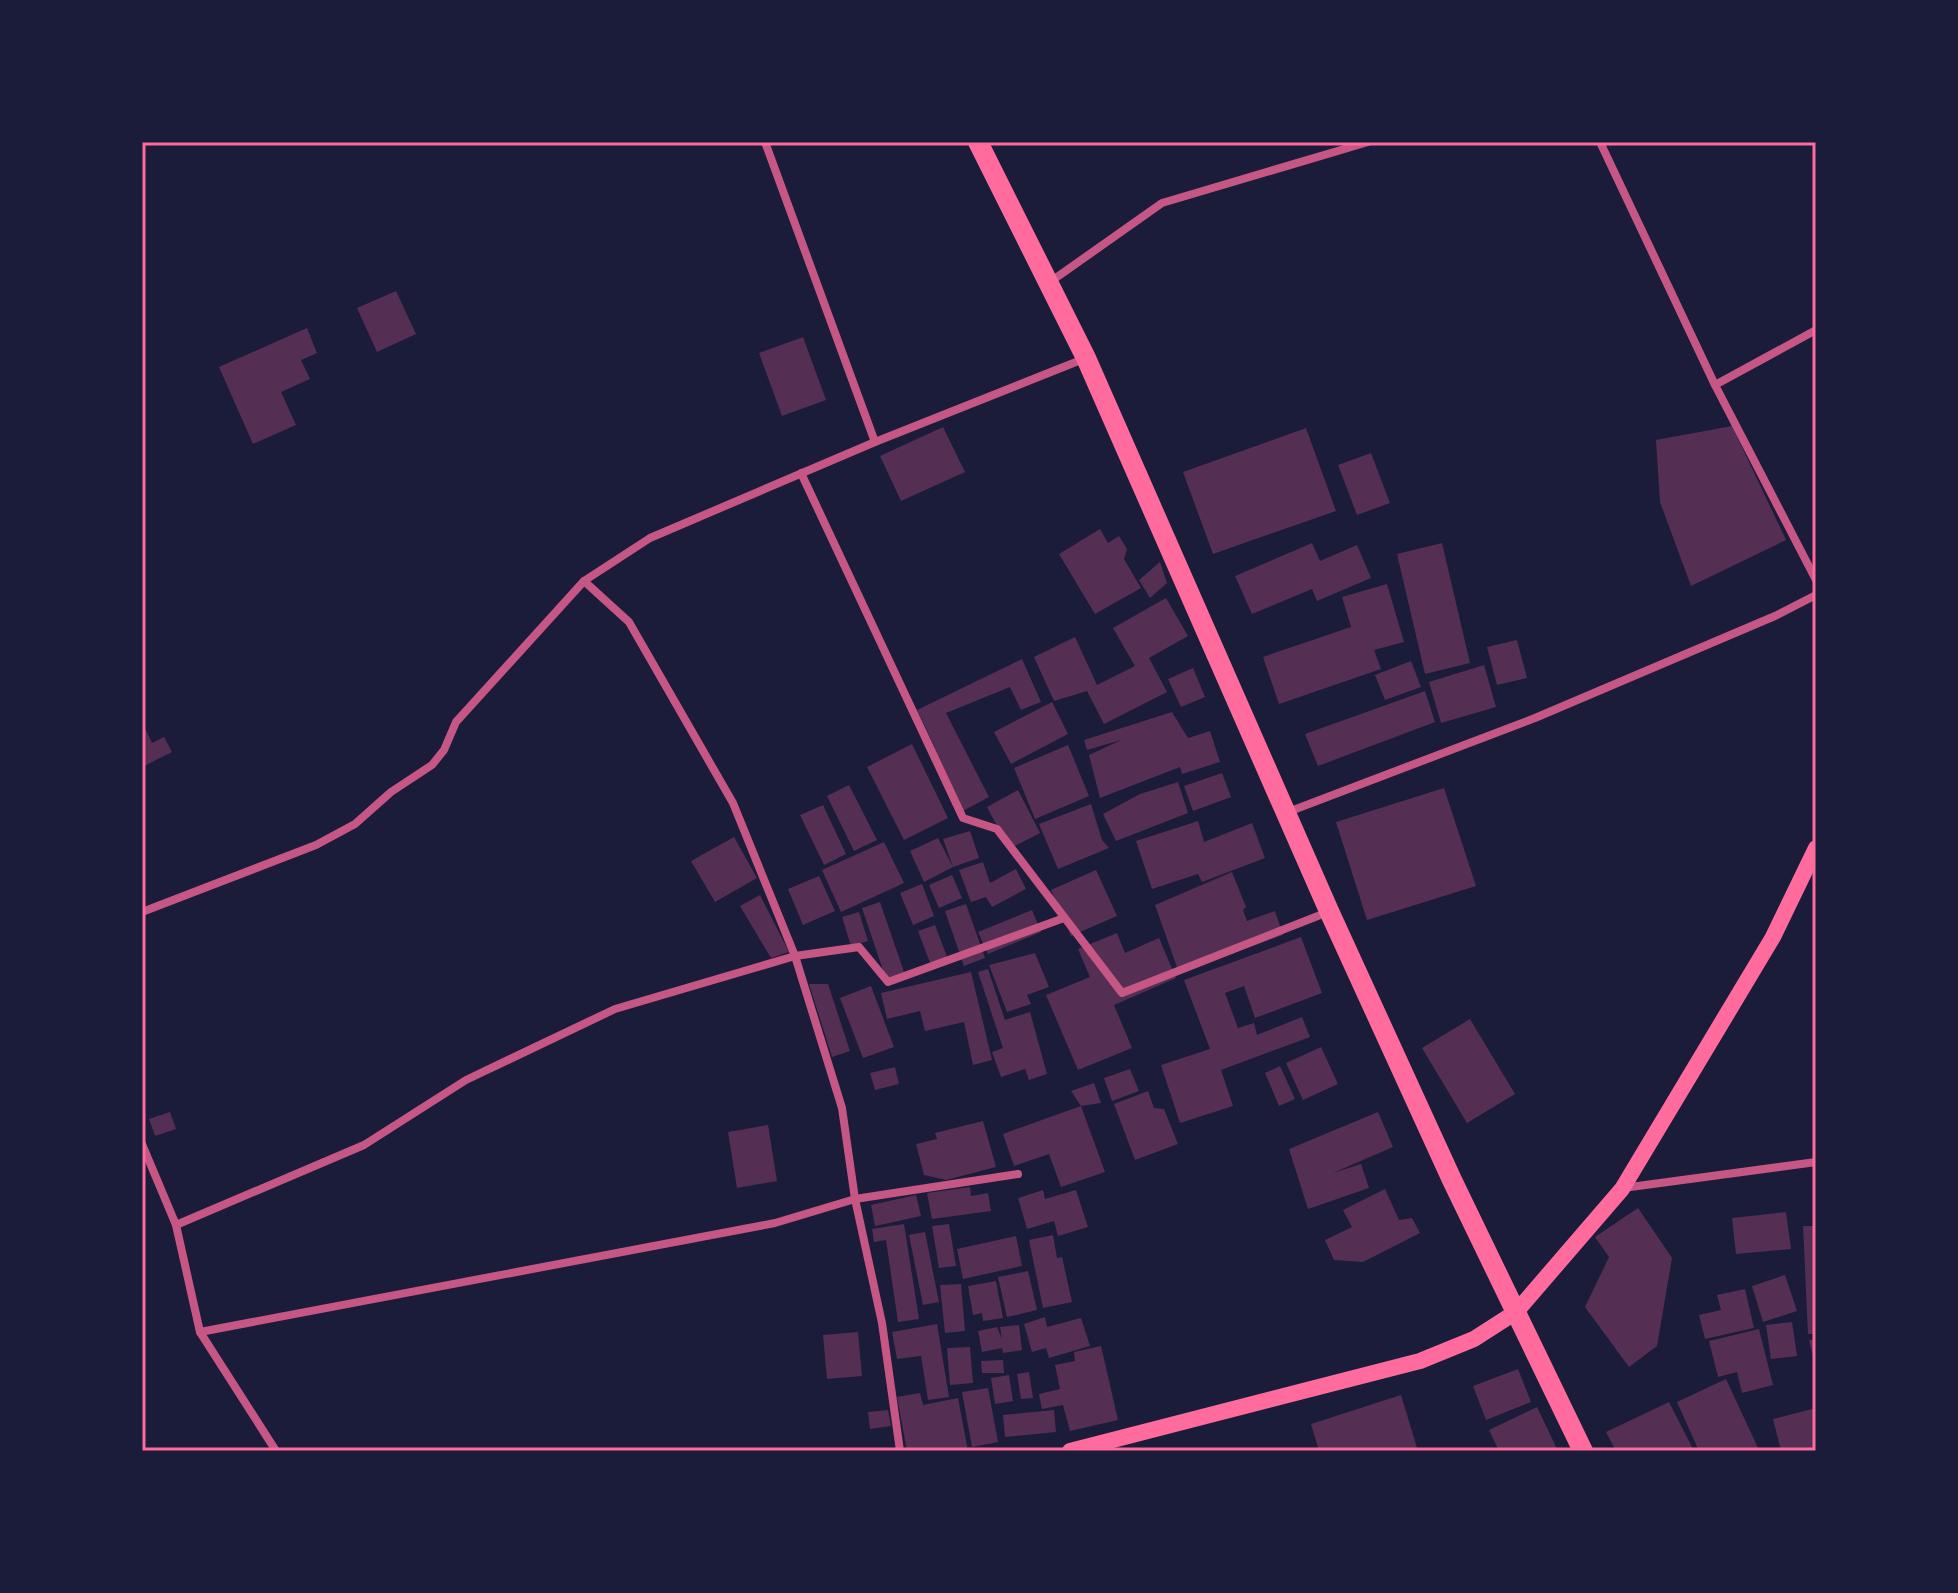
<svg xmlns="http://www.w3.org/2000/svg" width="1958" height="1593" font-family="'Libre Baskerville',serif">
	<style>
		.building { fill: #542f53 }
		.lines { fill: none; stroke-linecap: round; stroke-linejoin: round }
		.minor { stroke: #c65784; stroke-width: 8 }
		.secondary { stroke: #ff6b9d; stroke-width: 16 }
		.primary { stroke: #ff6b9d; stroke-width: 20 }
		.neatline { fill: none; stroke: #ff6b9d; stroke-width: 3 }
	</style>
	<rect width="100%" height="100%" fill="#1b1b3a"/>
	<g class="building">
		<path d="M396,291L416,334L377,352L357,308Z"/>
		<path d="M307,328L317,353L301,360L310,379L281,392L296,425L253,444L219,367Z"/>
		<path d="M803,337L826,400L782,416L759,353Z"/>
		<path d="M1732,426L1786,540L1691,586L1660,502L1656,440Z"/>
		<path d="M943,427L965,472L901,501L880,456Z"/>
		<path d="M1306,428L1336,511L1213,554L1183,472Z"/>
		<path d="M1371,453L1390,503L1357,515L1338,465Z"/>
		<path d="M1100,529L1108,543L1119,536L1127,549L1124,559L1141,588L1095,614L1059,554Z"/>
		<path d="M1312,543L1320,561L1357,545L1371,578L1317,601L1312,589L1252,614L1235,576Z"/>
		<path d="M1442,543L1470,663L1425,674L1397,554Z"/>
		<path d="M1160,562L1167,583L1150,598L1139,580Z"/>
		<path d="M1387,584L1404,642L1374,650L1381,669L1279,704L1263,657L1351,627L1342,597Z"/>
		<path d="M1166,598L1188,636L1149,658L1167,692L1104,724L1087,691L1054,701L1034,657L1075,637L1097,685L1135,666L1113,628Z"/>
		<path d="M1517,640L1527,678L1497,685L1487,647Z"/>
		<path d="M1022,659L1041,702L1021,710L1010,687L946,713L989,797L961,812L929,752L935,748L917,710Z"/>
		<path d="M1411,661L1421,687L1385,700L1375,675Z"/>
		<path d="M1484,665L1496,707L1441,723L1429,682Z"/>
		<path d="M1193,668L1205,697L1181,707L1168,679Z"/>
		<path d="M1425,691L1435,722L1318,766L1305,734Z"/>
		<path d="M1052,702L1068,734L1011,764L994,732Z"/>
		<path d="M1172,712L1188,738L1210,731L1220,762L1182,774L1180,767L1100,798L1089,755L1121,740L1087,750L1084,740Z"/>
		<path d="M142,722L152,743L164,737L172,752L142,767Z"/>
		<path d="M912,744L948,818L904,840L867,767Z"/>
		<path d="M1068,745L1089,796L1035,819L1014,768Z"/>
		<path d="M1222,773L1231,797L1193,811L1184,786Z"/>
		<path d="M1178,782L1188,813L1116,841L1103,814L1140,794Z"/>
		<path d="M849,785L877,840L854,851L827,796Z"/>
		<path d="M1444,788L1476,886L1367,920L1336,822Z"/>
		<path d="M1018,790L1040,833L1009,849L987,807Z"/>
		<path d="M1091,804L1102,840L1109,848L1058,869L1039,824Z"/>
		<path d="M823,805L846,854L824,865L800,815Z"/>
		<path d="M1198,821L1204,842L1252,823L1265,858L1202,882L1198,874L1152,889L1136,841Z"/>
		<path d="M970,831L979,858L953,867L943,839Z"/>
		<path d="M734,837L757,878L715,902L691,861Z"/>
		<path d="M938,838L953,867L924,882L910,851Z"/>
		<path d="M884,842L904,883L841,912L822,870Z"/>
		<path d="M983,862L990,883L1016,869L1026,889L992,907L986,897L971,902L959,870Z"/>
		<path d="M1096,870L1117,916L1071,936L1051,890Z"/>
		<path d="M1232,872L1246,907L1243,910L1247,921L1275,911L1283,935L1179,973L1155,905Z"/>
		<path d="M952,875L962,898L939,908L929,885Z"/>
		<path d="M819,876L835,911L803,925L788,889Z"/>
		<path d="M922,884L934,916L913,925L900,893Z"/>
		<path d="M760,895L789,952L771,958L740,906Z"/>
		<path d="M880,902L904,972L886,979L862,908Z"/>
		<path d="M966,904L985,958L964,966L945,911Z"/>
		<path d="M1032,910L1041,932L988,954L978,932Z"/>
		<path d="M859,912L868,941L851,946L842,917Z"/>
		<path d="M935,925L949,962L932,968L918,931Z"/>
		<path d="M1117,933L1125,953L1159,938L1176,978L1114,1005L1132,1048L1078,1070L1046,995L1090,977L1078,949Z"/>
		<path d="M1301,937L1322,993L1255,1018L1244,986L1225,993L1238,1028L1254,1023L1257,1035L1302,1017L1310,1037L1221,1070L1233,1106L1180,1123L1161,1065L1210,1049L1184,980Z"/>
		<path d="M1035,953L1049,987L1027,995L1031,1004L1007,1012L989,965Z"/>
		<path d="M988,969L1005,1020L1030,1012L1047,1074L1029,1080L1025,1069L1001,1077L992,1052L1003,1048L978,972Z"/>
		<path d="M971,972L992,1060L973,1065L964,1022L925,1031L920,1011L887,1019L881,993Z"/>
		<path d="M809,984H828L850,1051L832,1057Z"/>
		<path d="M871,986L894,1047L863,1058L840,998Z"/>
		<path d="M1470,1019L1515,1094L1467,1123L1422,1048Z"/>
		<path d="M1321,1047L1338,1084L1303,1100L1286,1063Z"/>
		<path d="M1280,1066L1295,1099L1279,1106L1265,1073Z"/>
		<path d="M895,1067L899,1084L875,1090L870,1073Z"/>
		<path d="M1130,1069L1139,1091L1112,1101L1104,1078Z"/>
		<path d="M1094,1083L1101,1103L1081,1106L1071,1091Z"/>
		<path d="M1148,1091L1154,1108L1164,1109L1178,1144L1135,1160L1114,1104Z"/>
		<path d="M1081,1106L1105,1172L1061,1187L1049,1154L1014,1166L1003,1134Z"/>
		<path d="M170,1112L176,1129L155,1136L149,1119Z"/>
		<path d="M1378,1112L1393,1147L1333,1173L1361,1164L1369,1188L1308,1209L1289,1149Z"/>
		<path d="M983,1121L996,1167L946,1180L924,1175L916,1144L937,1139L935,1133Z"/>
		<path d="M768,1125L777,1181L737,1188L728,1132Z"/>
		<path d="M970,1187L971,1196L988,1193L991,1211L932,1219L927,1193Z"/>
		<path d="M1385,1189L1399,1220L1412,1218L1420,1233L1363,1262L1334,1260L1325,1240L1352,1227L1343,1210Z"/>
		<path d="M1043,1190L1045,1199L1076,1190L1088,1227L1058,1236L1054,1221L1027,1229L1018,1198Z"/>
		<path d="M916,1195L921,1216L875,1226L871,1205Z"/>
		<path d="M1638,1208L1672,1258L1657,1346L1629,1367L1585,1307L1609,1257L1595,1237Z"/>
		<path d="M1786,1212L1791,1249L1736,1254L1732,1218Z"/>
		<path d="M904,1224L919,1319L898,1322L886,1240L874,1242L872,1229Z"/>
		<path d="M949,1224L956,1266L939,1268L932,1226Z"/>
		<path d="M1803,1226H1816V1334H1808Z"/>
		<path d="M925,1232L939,1302L923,1305L909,1235Z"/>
		<path d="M1053,1235L1057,1258L1062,1257L1072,1302L1043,1308L1029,1240Z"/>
		<path d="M1016,1236L1022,1266L963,1279L957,1249Z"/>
		<path d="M1028,1271L1037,1310L1007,1317L998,1277Z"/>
		<path d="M1785,1275L1797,1311L1763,1322L1752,1286Z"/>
		<path d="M996,1281L1003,1318L983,1321L982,1313L973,1315L968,1286Z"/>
		<path d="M961,1284L965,1331L945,1333L940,1285Z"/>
		<path d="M1745,1289L1754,1328L1705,1339L1699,1315L1721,1310L1717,1295Z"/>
		<path d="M1045,1317L1047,1327L1081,1318L1090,1346L1049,1358L1046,1348L1032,1352L1024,1324Z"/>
		<path d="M1792,1322L1797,1356L1771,1359L1766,1325Z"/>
		<path d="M937,1324L949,1397L928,1400L921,1356L897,1359L892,1332Z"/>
		<path d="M1019,1325L1022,1350L1003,1353L1002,1348L982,1352L978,1331L997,1327L1002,1339L1000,1327Z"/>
		<path d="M1759,1329L1773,1385L1742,1393L1737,1372L1718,1377L1709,1341Z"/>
		<path d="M858,1332L862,1376L827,1379L823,1335Z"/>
		<path d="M1816,1339V1365H1815L1809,1340Z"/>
		<path d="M1101,1346L1118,1420L1070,1431L1063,1405L1042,1409L1039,1394L1060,1389L1055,1365L1075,1361L1074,1352Z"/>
		<path d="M970,1347L973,1383L950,1385L947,1348Z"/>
		<path d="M1003,1360L1004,1373H982L981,1361Z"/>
		<path d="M1518,1369L1531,1402L1486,1420L1473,1386Z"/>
		<path d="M1029,1372L1033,1398L1021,1399L1017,1374Z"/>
		<path d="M1009,1375L1013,1401L995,1404L991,1378Z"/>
		<path d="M1726,1379L1758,1448L1699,1451L1677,1402Z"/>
		<path d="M988,1388L998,1442L972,1447L962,1392Z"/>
		<path d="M920,1393L923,1405L958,1398L968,1451H907L897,1397Z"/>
		<path d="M1401,1395L1418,1451H1319L1311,1424Z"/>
		<path d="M1669,1402L1694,1451H1616L1606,1432Z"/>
		<path d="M1537,1407L1558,1451H1499L1489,1430Z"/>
		<path d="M1816,1408V1451H1781L1773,1419Z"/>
		<path d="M888,1410L891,1426L870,1429L868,1412Z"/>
		<path d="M1054,1410L1056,1432L1005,1437L1003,1415Z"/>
	</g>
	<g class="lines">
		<g class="minor">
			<path d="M765,142L875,442"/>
			<path d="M1600,142L1715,385L1816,330"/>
			<path d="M1050,282L1162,203L1368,142"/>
			<path d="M1715,385L1816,580"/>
			<path d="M801,473L963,818L997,829L1122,993L1328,912"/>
			<path d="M584,581L629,622L733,803L795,956L842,1108L855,1199L882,1323L900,1451"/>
			<path d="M1288,812L1535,718L1775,616L1816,595"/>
			<path d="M142,912L316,845L355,824L391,792L432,765L444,750L456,722L584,581L650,538L875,442L1086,358"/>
			<path d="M142,1144L176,1225L200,1332L276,1451"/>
			<path d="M1623,1188L1816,1162"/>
			<path d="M176,1225L364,1145L466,1080L615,1009L795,956L859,947L888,982L1064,918"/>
			<path d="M200,1332L775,1223L855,1199L1018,1174"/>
		</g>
		<path class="secondary" d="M1070,1451L1420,1361L1474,1339L1516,1312L1622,1189L1773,937L1816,848"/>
		<path class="primary" d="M978,142L1086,358L1329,911L1452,1180L1583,1451"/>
	</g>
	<rect width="1958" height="1593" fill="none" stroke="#1b1b3a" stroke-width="288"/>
	<rect x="144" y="144" width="1670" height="1305" class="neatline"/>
</svg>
